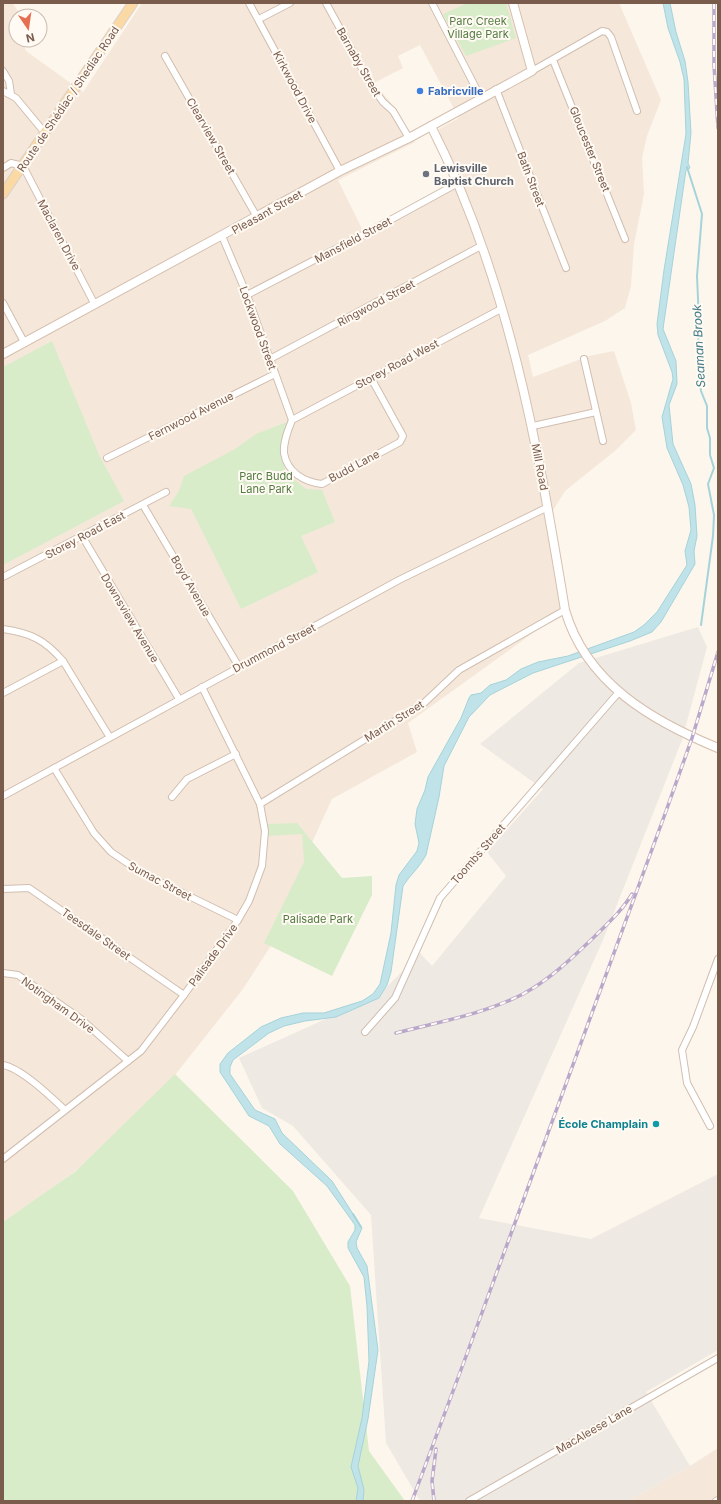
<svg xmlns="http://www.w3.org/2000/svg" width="721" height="1504" font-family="Inter,sans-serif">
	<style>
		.residential { fill: #f5e8da; fill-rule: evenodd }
		.industrial { fill: #efe9e4 }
		.green { fill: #d8ecc9 }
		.water { fill: #bfe3e8; stroke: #a5d3da }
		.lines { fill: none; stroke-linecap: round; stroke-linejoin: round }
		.stream { stroke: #a5d3da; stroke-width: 2 }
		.street-casing { stroke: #d1beb0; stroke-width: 8 }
		.secondary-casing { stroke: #d6c0b0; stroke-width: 10 }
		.primary-casing { stroke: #dad1cd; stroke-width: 11 }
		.street { stroke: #fff; stroke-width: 6 }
		.secondary { stroke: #fff; stroke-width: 8 }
		.primary { stroke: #fbd9a5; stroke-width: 9 }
		.rail-casing { stroke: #b9a8c9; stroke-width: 3.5 }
		.rail { stroke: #fffaf3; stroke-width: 2; stroke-dasharray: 6; stroke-linecap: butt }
		.shop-dot { fill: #3f7fe0; stroke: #fffaf3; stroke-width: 1.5 }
		.worship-dot { fill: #6b7280; stroke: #fffaf3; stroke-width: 1.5 }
		.culture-dot { fill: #0f9aa8; stroke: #fffaf3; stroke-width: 1.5 }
		.labels { text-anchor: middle; stroke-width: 4; stroke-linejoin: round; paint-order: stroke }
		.park-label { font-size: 11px; fill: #537a41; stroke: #fffaf3 }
		.street-label { font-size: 11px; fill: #7a5c4d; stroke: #fffaf3 }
		.shop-label { font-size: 11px; font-weight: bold; fill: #366cbe; stroke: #fffaf3; text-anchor: start }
		.worship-label { font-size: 11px; font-weight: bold; fill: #5b616d; stroke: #fffaf3; text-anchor: start }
		.culture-label { font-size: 11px; font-weight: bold; fill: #0d838f; stroke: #fffaf3; text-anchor: end }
		.water-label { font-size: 12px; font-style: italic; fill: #437c86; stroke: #fffaf3 }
	</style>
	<rect width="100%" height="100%" fill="#fdf6ec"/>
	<g class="residential">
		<path d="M3,3H13L20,15L16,16V40H22L26,51L83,92L142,3H619L661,100L647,136L642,158L644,194L634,244L631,286L625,308L605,321L528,355L533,377L589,356L614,351L631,403L636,430L616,450L565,491L552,512L565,610L408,723L417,752L332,799L309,849L281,930L243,989L175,1075L98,1154L51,1189L3,1222ZM420,45L459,118L439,129L452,182L363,231L338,180L415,142L396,109L374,83L403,68L398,56Z"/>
		<path d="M718,1448V1501H628L690,1466Z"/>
	</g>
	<path class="industrial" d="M698,627L707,647L682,740L603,940L479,1218L591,1239L718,1174V1350L646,1392L690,1466L628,1501H420L386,1443L371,1215L293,1126L262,1108L239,1058L379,995L420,953L432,966L506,876L487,852L543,789L480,744L579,663Z"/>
	<g class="green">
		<path d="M468,3H506L516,38L466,56L443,14Z"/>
		<path d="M52,341L99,455L124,501L3,565V367Z"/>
		<path d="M287,422L281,452L286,473L306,489L322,490L335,522L301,536L318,572L241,609L191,509L169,506L179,491L184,476L235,449L256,434Z"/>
		<path d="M297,823L342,878L372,876V895L332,976L264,943L304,862L302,834L267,836V824Z"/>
		<path d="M175,1074L293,1191L350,1286L369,1451L405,1501H3V1222L76,1171Z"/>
	</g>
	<path class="water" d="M663,3H670L676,32L685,61L688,82L691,133L688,163L690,168L686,170L663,329L676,361L677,384L669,405L673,444L691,484L695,505L697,536L694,551L695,564L661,622L652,632L630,641L533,673L490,695L469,717L444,766L439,797L426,855C420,867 410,875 403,886L391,972L387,985L379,998L336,1017L305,1021L284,1026L269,1033L233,1060L230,1067V1074L255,1110L275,1119L282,1133L332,1181L362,1228L356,1242L357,1248L367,1266L378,1350L368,1419L358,1466L364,1490L363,1501H356L358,1488L351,1467L362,1418L369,1361L367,1306L364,1277L348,1248V1242L355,1230V1225L327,1186L280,1144L269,1126L249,1116L220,1072V1064L228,1053L261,1027L281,1018L303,1013H324L362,1001L373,994L380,984L391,933L396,885L399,875L417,851L419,843L415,824L417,809L425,790L428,777L461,718L469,698L471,695L481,693L490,685L506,680L521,669L538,662L568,656L634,632L644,625L657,612L687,565L685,551L691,530L689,507L683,485L667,448L662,417L673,379L672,372L658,335L657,324L664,270L686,134L684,79L680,62L668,28Z"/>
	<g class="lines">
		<g class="stream">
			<path d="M687,167L702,214L697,276L699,321L698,351L701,366L699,376L701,391L707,406V428L710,438V455L714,468L708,484L714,515L713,536L701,625"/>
			<path d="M353,1214L361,1227"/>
		</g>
		<defs>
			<g id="street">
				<path d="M249,3L340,171"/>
				<path d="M326,3L371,85L383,102L393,111L409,138"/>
				<path d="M432,3L481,98"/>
				<path d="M259,19L290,3"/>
				<path d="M165,56L257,217"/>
				<path d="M553,60L625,239"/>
				<path d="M3,71L9,81L11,94"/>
				<path d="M532,71L602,31L607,32L611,37L637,111"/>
				<path d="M496,89L566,268"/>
				<path d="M3,91L16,98L45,133"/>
				<path d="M3,168L11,163L23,166L95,305"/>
				<path d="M222,236L247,295L292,420"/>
				<path d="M247,295L372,230L458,183"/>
				<path d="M3,303L24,342"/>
				<path d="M270,359L481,246"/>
				<path d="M584,359L603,441"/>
				<path d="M292,420C288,430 283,442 284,453C287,472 304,482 322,484L400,442L403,436L371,378"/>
				<path d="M292,420L501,309"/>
				<path d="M533,426L596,412"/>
				<path d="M107,458L275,374"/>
				<path d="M143,505L239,667"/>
				<path d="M82,536L179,699"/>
				<path d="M3,577L166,492"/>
				<path d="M3,629C31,633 45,640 63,661L109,736"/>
				<path d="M3,693L63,661"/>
				<path d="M54,768L94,833L111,852L142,873L238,920"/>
				<path d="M3,796L399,580L548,507"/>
				<path d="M172,797L187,779L236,754"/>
				<path d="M260,804L424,703L459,670L565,610"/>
				<path d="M3,889L29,888L184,995"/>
				<path d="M3,973L18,975L81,1019L128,1061"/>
				<path d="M365,1032L395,998L440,898L619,692"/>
				<path d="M3,1065C21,1068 51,1097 65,1110"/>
				<path d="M710,1126L687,1083L682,1050L693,1027L718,959"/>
				<path d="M3,1159L141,1051L184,995L238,920L249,901L262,866L265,831L260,804L202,687"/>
				<path d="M469,1501L718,1358"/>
				<path d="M716,1501L718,1500"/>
			</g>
			<g id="secondary">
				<path d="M431,126C508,277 538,445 565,610C586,683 652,721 718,748"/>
				<path d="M3,354L340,171L409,138L532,71L513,3"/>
			</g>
			<path id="primary" d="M3,194L133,3"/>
		</defs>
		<use href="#street" class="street-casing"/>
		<use href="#secondary" class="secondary-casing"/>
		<use href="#primary" class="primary-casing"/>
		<use href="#street" class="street"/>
		<use href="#secondary" class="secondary"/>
		<use href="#primary" class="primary"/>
		<defs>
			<g id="rail">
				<path d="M714,3V65L718,128"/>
				<path d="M396,1033C439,1022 484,1014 523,994C549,980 571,959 592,939C606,925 622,911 632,894"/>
				<path d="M412,1501L465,1359L665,814L692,738L718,652"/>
				<path d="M434,1501L432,1481L436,1449"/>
			</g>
		</defs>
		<use href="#rail" class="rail-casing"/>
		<use href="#rail" class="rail"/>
	</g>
	<circle class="shop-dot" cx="420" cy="91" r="4"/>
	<circle class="worship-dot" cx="426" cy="174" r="4"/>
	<circle class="culture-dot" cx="656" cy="1124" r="4"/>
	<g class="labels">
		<g class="park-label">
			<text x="478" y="25">Parc Creek<tspan x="478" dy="13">Village Park</tspan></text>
			<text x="266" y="480">Parc Budd<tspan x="266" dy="13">Lane Park</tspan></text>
			<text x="318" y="923">Palisade Park</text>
		</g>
		<g class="street-label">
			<text transform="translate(359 62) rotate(60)" y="4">Barnaby Street</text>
			<text transform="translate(295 87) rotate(62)" y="4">Kirkwood Drive</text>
			<text transform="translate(68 99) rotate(-56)" y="4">Route de Shédiac / Shediac Road</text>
			<text transform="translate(211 136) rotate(60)" y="4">Clearview Street</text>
			<text transform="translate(590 149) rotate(68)" y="4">Gloucester Street</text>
			<text transform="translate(531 179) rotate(69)" y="4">Bath Street</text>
			<text transform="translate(267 212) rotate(-29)" y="4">Pleasant Street</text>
			<text transform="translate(59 235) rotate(62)" y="4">Maclaren Drive</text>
			<text transform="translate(353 240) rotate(-28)" y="4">Mansfield Street</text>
			<text transform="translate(376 303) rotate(-28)" y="4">Ringwood Street</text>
			<text transform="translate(258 328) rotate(70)" y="4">Lockwood Street</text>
			<text transform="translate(397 364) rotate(-28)" y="4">Storey Road West</text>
			<text transform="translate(191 416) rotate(-27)" y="4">Fernwood Avenue</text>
			<text transform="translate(354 466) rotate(-28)" y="4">Budd Lane</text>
			<text transform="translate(540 467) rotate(79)" y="4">Mill Road</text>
			<text transform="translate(85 535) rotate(-28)" y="4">Storey Road East</text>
			<text transform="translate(191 586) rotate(60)" y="4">Boyd Avenue</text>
			<text transform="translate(130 618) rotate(59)" y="4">Downsview Avenue</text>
			<text transform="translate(274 648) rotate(-28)" y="4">Drummond Street</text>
			<text transform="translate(394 721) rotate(-32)" y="4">Martin Street</text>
			<text transform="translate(478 854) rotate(-49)" y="4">Toombs Street</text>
			<text transform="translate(160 881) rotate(28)" y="4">Sumac Street</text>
			<text transform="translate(96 934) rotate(35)" y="4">Teesdale Street</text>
			<text transform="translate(213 955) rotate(-54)" y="4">Palisade Drive</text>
			<text transform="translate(58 1005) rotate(36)" y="4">Notingham Drive</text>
			<text transform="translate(594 1429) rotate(-30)" y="4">MacAleese Lane</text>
		</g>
		<g class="shop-label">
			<text x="428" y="95">Fabricville</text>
		</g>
		<g class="worship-label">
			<text x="434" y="172">Lewisville<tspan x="434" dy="13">Baptist Church</tspan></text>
		</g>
		<g class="culture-label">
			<text x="648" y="1128">École Champlain</text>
		</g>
		<g class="water-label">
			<text transform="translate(699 346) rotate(-93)" y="4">Seaman Brook</text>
		</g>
	</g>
	<rect width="721" height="1504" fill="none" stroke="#7a5c4d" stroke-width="8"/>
	<g transform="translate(28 28) rotate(167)"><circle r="19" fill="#fffaf3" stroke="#cabbb1"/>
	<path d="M0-3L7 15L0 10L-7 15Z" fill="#e76f51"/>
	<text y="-6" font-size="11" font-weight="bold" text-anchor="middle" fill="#7a5c4d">N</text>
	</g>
</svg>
